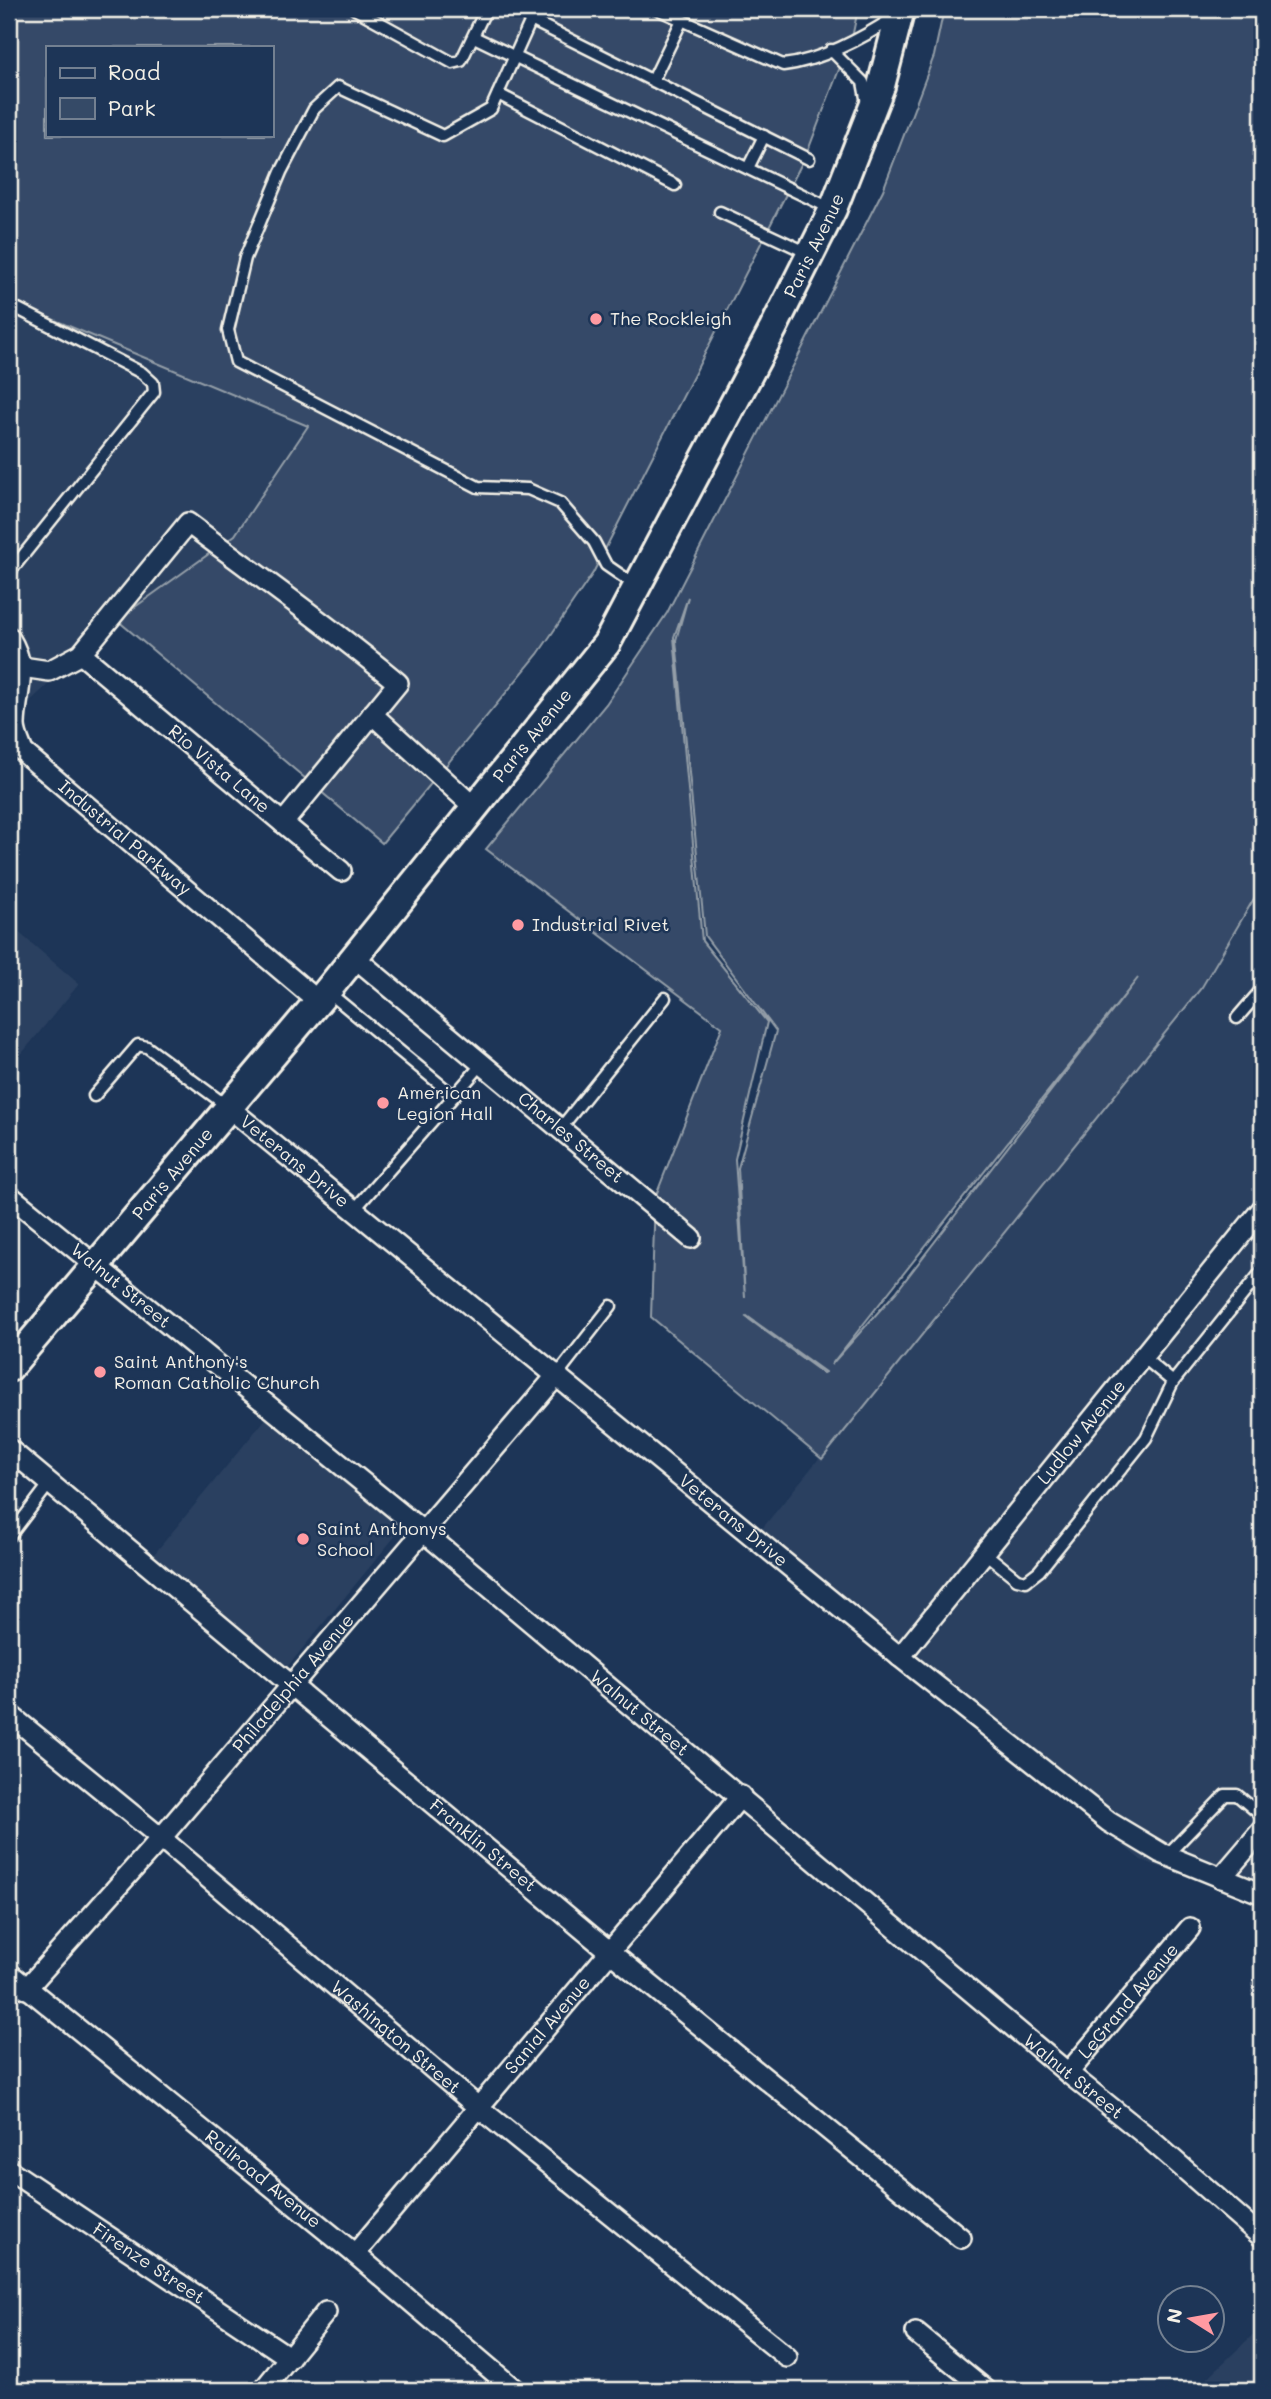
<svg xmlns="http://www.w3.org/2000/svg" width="1271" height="2399" font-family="Mali,sans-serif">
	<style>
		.built { fill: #2a4060 }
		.green { fill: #354a67; stroke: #949ea8; stroke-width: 2; fill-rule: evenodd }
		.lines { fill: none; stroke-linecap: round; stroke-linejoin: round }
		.lane-casing { stroke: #f4f1e8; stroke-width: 15 }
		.street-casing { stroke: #f4f1e8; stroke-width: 24 }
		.secondary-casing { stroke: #f4f1e8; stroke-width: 32 }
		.lane { stroke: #1d3557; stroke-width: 10 }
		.street { stroke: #1d3557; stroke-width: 19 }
		.secondary { stroke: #1d3557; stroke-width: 26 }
		.poi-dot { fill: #ff9aa2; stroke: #1d3557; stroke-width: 2.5 }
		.labels { text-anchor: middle; stroke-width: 5; stroke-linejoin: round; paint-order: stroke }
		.street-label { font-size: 18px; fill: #f4f1e8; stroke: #1d3557 }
		.poi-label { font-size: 18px; fill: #f4f1e8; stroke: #1d3557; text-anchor: start }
	</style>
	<rect width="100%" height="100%" fill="#1d3557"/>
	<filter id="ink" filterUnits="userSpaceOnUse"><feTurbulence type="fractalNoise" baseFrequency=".0143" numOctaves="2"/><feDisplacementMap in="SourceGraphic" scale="14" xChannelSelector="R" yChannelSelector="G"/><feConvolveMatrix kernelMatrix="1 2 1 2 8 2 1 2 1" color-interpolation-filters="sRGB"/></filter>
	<g filter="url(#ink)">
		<g class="built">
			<path d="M9,301L308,425L235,535L117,620L9,721Z"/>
			<path d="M1262,885V1904L1141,1860L752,1541L1202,987Z"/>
			<path d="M9,924L79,984L9,1069Z"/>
			<path d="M268,1416L402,1528L284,1671L150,1559Z"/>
			<path d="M1262,2326V2390H1195Z"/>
		</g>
		<g class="green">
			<path d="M9,9H858L853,33L807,153L593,573L538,654L382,843L117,620L235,535L308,426L9,301ZM47,47H271V135H47Z"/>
			<path d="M944,9H1262V885L1202,987L822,1459L651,1317L655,1198L722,1027L486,849L606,704L667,613L883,190L934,56ZM688,597L676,640L705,936L776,1031L738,1168L745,1298L735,1159L767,1022L702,941L674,637ZM1138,978L896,1292L831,1365ZM746,1317L747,1316L825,1372L823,1373Z"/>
		</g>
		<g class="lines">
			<defs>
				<g id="lane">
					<path d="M355,9L453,63L461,61L486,9"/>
					<path d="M657,9L783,65C820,61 863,38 893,18"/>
					<path d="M474,37L832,209"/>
					<path d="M831,50L863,82L867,103"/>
					<path d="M653,80L682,20"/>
					<path d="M498,94L675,185"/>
					<path d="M748,168L764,136"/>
					<path d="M720,212L808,253"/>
					<path d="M9,573L154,392L153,383L142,373L18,309"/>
					<path d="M635,585L606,565L594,542L560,503L528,489L478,487L236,362L228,330L245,258L281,172L314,109L338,87L443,136L491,109L531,20L809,159"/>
					<path d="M327,991L454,1096"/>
					<path d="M1237,1018L1262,989"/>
					<path d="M94,1096L138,1045L147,1047L227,1106"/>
					<path d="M560,1129L665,998"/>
					<path d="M354,1210L482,1064"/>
					<path d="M1143,1357L1173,1382"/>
					<path d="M558,1374L611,1306"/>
					<path d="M9,1537L50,1483"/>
					<path d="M985,1553L1017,1579L1026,1581L1039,1571L1146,1438L1173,1382L1262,1271"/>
					<path d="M1166,1856L1225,1795H1237L1262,1816"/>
				</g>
				<g id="street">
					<path id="s1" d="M9,637C30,671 16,689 15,725C15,734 20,743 23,752L318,1001"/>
					<path d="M22,667L49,671L81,654L188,523C258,576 330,626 398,683L283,823L81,654"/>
					<path d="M372,714L475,808"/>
					<path d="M283,823L341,871"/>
					<path id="s2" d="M354,957L691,1238"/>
					<path id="s3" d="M228,1107L900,1657L1109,1822L1161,1853L1262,1894"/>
					<path id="s4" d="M9,1195L425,1533L1068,2073L1144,2134L1262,2237"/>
					<path id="s5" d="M9,1449L610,1952L961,2238"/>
					<path id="s6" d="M900,1657L1262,1209"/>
					<path id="s7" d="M9,1714L161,1838L479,2108L787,2357"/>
					<path d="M1221,1878L1262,1830"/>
					<path id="s8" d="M9,1973L355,2254L515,2390"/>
					<path id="s9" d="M26,1989L161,1838L558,1374"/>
					<path id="s10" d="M1068,2073L1190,1928"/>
					<path id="s11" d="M9,2170L290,2358"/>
					<path id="s12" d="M355,2254L741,1796"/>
					<path d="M916,2333L986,2390"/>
					<path d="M263,2390L326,2312"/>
				</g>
				<g id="secondary">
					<path id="s13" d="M9,1368L327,991L607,643L773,329L833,209L881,86L901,9"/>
				</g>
			</defs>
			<use href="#lane" class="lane-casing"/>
			<use href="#street" class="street-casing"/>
			<use href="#secondary" class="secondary-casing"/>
			<use href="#lane" class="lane"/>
			<use href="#street" class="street"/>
			<use href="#secondary" class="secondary"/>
		</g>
	</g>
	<g class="poi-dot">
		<circle cx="596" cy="319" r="7"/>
		<circle cx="518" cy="925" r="7"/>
		<circle cx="383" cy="1103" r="7"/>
		<circle cx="100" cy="1372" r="7"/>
		<circle cx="303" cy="1539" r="7"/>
	</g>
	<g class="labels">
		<g class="street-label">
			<text dy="6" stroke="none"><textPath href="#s13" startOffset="1388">Paris Avenue</textPath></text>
			<text dy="6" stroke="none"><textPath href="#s13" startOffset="821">Paris Avenue</textPath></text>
			<text transform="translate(219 769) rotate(40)" y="6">Rio Vista Lane</text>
			<text dy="6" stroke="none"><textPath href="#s1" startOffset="252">Industrial Parkway</textPath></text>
			<text dy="6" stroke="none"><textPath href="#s2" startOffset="282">Charles Street</textPath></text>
			<text dy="6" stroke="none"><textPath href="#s3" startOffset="86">Veterans Drive</textPath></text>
			<text dy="6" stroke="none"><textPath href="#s13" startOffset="254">Paris Avenue</textPath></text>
			<text dy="6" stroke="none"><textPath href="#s4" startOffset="144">Walnut Street</textPath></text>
			<text dy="6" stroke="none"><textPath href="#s6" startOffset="289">Ludlow Avenue</textPath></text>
			<text dy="6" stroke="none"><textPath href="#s3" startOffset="653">Veterans Drive</textPath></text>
			<text dy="6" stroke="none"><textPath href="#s9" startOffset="406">Philadelphia Avenue</textPath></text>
			<text dy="6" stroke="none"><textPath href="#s4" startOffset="816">Walnut Street</textPath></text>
			<text dy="6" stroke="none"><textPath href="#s5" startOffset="618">Franklin Street</textPath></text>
			<text dy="6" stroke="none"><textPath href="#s10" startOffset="94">LeGrand Avenue</textPath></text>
			<text dy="6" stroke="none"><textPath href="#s12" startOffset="299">Sanial Avenue</textPath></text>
			<text dy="6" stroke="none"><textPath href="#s7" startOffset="504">Washington Street</textPath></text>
			<text dy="6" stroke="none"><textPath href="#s4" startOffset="1382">Walnut Street</textPath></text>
			<text dy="6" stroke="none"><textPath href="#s8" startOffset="327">Railroad Avenue</textPath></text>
			<text dy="6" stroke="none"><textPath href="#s11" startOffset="168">Firenze Street</textPath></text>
		</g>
		<g class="poi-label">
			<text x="610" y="325">The Rockleigh</text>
			<text x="532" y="931">Industrial Rivet</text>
			<text x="397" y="1099">American<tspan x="397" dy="21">Legion Hall</tspan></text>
			<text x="114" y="1368">Saint Anthony's<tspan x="114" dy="21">Roman Catholic Church</tspan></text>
			<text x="317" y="1535">Saint Anthonys<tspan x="317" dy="21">School</tspan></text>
		</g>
	</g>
	<rect width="1271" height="2399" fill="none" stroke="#1d3557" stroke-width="35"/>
	<rect x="18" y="18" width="1236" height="2364" fill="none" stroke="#f4f1e8" stroke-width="2.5" filter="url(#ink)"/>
	<rect x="46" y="46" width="228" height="91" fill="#1d3557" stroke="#738091" stroke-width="2"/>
	<rect x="60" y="68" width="35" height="10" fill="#1d3557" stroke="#738091" stroke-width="2"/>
	<text x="108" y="80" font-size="21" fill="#f4f1e8">Road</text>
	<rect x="60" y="98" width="35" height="21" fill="#354a67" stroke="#738091" stroke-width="2"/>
	<text x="108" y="116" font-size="21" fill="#f4f1e8">Park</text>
	<g transform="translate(1191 2319) rotate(281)"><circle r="33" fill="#1d3557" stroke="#738091" stroke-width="2"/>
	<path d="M0-5L12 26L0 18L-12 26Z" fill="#ff9aa2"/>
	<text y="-10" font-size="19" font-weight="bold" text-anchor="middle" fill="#f4f1e8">N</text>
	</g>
</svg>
